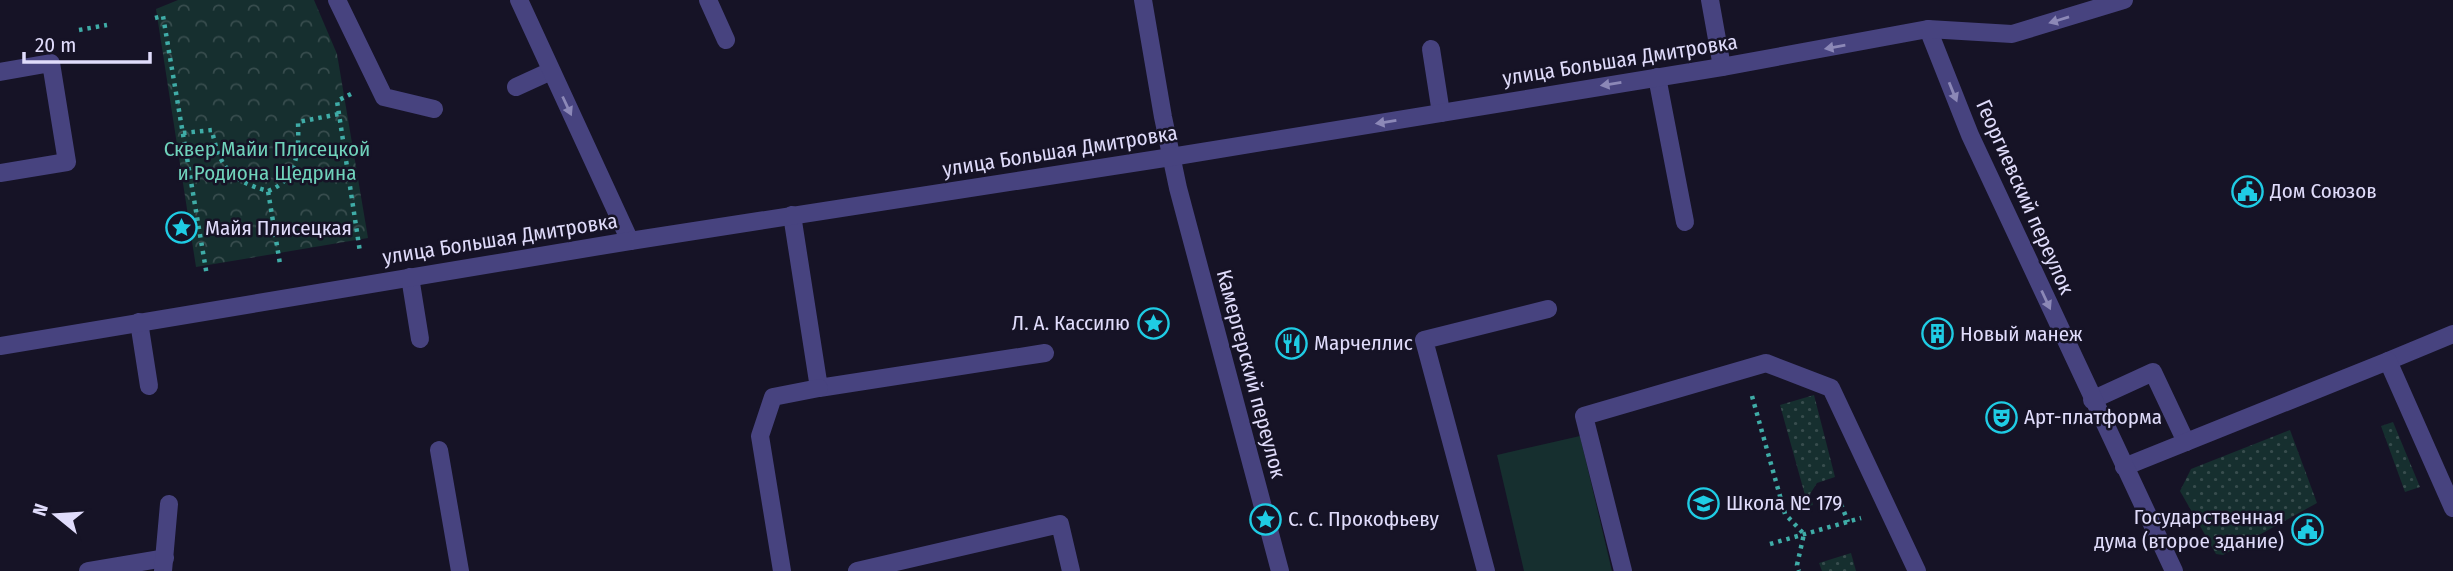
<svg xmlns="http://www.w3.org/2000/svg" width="2453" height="571" font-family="'Fira Sans Condensed',sans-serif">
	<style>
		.grass { fill: url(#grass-dots) }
		.park { fill: url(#park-crowns) }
		.pitch { fill: #162f2f }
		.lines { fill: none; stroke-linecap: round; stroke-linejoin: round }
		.path { stroke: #3faca7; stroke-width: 4.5; stroke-dasharray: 3.5 5; stroke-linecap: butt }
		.lane { stroke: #47437f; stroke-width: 18 }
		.street { stroke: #47437f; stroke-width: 18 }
		.oneway { fill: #8c88b7 }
		.labels { text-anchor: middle; stroke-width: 5; stroke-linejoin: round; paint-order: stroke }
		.street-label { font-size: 21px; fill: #e0dcfb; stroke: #161326 }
		.park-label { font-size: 21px; fill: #70d3bc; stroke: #161326 }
		.poi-label { font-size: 21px; fill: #e0dcfb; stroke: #161326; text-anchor: start }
	</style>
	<defs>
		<pattern id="grass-dots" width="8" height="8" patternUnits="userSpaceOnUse" patternTransform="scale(1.75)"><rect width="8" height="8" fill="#162f2f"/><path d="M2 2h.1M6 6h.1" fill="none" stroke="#384d4e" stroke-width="1.8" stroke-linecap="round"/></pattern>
		<pattern id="park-crowns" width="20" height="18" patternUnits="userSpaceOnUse" patternTransform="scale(1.75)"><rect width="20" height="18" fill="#162f2f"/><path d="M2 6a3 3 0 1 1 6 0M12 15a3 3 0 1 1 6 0" fill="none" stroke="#384d4e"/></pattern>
	</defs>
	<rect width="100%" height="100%" fill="#161326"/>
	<g class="grass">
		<path d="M1814,395L1835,477L1817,483L1810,494L1813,505L1808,506L1780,405Z"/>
		<path d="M2393,422L2420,487L2405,492L2381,426Z"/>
		<path d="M2290,430L2317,503L2223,555L2216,554L2180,491L2191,469Z"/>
		<path d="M1851,553L1856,571H1822L1819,563Z"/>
	</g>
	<path class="park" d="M178,0H314L337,54L368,238L196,267L156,9Z"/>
	<path class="pitch" d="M1580,436L1612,571H1524L1497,455Z"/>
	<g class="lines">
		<g class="path">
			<path d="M155,18L163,16L207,276"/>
			<path d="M79,30L107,25"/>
			<path d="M351,94L337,101L360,252"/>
			<path d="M183,133L212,130C219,167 231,181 268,191L280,264"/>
			<path d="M268,191C298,180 299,150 298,122L339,114"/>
			<path d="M1752,396L1785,514L1804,534L1797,565L1799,571"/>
			<path d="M1841,504L1848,522"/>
			<path d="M1770,544L1861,518"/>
		</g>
		<g class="lane">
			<path d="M337,0L384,97L434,109"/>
			<path d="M708,0L726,40"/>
			<path d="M1431,49L1441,113"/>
			<path d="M0,72L51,63L67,162L0,173"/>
			<path d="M1657,77L1685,222"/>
			<path d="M516,87L551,71"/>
			<path d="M792,215L819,388L1045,353"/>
			<path d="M410,277L420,339"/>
			<path d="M139,322L149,386"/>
			<path d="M2388,361L2453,334"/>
			<path d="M2092,400L2153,372L2186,442"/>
			<path d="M439,450L460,571"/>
			<path d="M2124,467L2388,361L2453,508"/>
			<path d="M88,571L165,558"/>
			<path d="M163,571L169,504"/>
			<path d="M782,571L760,436L773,397L819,388"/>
			<path d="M857,571L1060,524L1071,571"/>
			<path d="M1486,571L1424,340L1548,309"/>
			<path d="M1623,571L1584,416L1766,363L1831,388L1917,571"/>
		</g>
		<g class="street">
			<path d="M519,0L630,241"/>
			<path d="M1143,0L1163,117L1178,188L1280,571"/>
			<path d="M1710,0L1722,67"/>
			<path d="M1928,29L1970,135L2174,571"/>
			<path d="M0,346L630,241L1171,157L1722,67L1928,29L2012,34L2124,0"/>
		</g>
	</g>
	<defs><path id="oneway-solid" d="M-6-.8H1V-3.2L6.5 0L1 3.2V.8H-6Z" transform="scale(1.75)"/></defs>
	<g class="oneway">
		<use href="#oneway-solid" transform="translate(2059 20) rotate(163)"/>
		<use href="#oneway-solid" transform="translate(1835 47) rotate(170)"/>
		<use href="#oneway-solid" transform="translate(1611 84) rotate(171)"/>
		<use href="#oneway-solid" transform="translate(1953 92) rotate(68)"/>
		<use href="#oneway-solid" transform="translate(567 106) rotate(65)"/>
		<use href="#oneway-solid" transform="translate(1386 122) rotate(171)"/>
		<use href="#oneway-solid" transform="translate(2046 300) rotate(65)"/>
	</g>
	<defs>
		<symbol id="civic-ring" viewBox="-11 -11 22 22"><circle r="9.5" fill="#161326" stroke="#1fcce4" stroke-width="1.5"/><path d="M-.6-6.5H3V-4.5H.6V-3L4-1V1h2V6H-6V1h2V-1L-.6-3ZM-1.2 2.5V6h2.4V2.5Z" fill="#1fcce4"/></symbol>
		<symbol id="sight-ring" viewBox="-11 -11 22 22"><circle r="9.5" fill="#161326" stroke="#1fcce4" stroke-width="1.5"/><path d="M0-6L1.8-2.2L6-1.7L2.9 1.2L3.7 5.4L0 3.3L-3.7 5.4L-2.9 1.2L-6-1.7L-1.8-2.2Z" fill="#1fcce4"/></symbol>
		<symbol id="building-ring" viewBox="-11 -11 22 22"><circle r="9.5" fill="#161326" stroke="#1fcce4" stroke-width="1.5"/><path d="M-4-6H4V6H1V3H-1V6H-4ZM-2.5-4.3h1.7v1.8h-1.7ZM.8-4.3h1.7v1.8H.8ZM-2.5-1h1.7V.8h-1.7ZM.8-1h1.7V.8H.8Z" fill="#1fcce4"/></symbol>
		<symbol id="restaurant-ring" viewBox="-11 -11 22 22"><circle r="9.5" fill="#161326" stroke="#1fcce4" stroke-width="1.5"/><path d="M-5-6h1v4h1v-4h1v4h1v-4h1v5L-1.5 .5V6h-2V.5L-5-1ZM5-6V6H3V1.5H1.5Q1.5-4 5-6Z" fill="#1fcce4"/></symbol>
		<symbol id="theatre-ring" viewBox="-11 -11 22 22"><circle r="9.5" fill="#161326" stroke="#1fcce4" stroke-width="1.5"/><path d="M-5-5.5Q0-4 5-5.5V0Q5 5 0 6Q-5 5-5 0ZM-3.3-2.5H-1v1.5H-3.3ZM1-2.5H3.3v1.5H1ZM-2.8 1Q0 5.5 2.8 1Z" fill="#1fcce4"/></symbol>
		<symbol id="school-ring" viewBox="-11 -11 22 22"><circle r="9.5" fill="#161326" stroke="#1fcce4" stroke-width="1.5"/><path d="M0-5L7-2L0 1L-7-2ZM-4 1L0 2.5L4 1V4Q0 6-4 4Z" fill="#1fcce4"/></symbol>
	</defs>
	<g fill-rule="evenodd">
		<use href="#civic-ring" x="2230" y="174" width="35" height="35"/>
		<use href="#sight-ring" x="164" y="210" width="35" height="35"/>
		<use href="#sight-ring" x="1136" y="306" width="35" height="35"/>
		<use href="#building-ring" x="1920" y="316" width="35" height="35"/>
		<use href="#restaurant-ring" x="1274" y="326" width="35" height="35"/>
		<use href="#theatre-ring" x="1984" y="400" width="35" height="35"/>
		<use href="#school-ring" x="1686" y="486" width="35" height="35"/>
		<use href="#sight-ring" x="1248" y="502" width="35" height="35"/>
		<use href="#civic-ring" x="2290" y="512" width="35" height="35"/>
	</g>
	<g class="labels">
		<g class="street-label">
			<text transform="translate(1620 60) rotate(-9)" y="7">улица Большая Дмитровка</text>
			<text transform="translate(1060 151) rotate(-9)" y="7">улица Большая Дмитровка</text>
			<text transform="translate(2025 197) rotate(66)" y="7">Георгиевский переулок</text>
			<text transform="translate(500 239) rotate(-9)" y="7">улица Большая Дмитровка</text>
			<text transform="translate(1251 374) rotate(75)" y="7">Камергерский переулок</text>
		</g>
		<g class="park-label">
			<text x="267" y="156">Сквер Майи Плисецкой<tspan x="267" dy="24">и Родиона Щедрина</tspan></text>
		</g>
		<g class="poi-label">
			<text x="2270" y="198">Дом Союзов</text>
			<text x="205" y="235">Майя Плисецкая</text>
			<text x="1130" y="330" text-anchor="end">Л. А. Кассилю</text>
			<text x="1960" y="341">Новый манеж</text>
			<text x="1314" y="350">Марчеллис</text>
			<text x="2024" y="424">Арт-платформа</text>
			<text x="1726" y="510">Школа № 179</text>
			<text x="2284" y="524" text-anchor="end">Государственная<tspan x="2284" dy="24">дума (второе здание)</tspan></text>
			<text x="1288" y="526">С. С. Прокофьеву</text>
		</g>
	</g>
	<g transform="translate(56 515) rotate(288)" stroke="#161326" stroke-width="5" paint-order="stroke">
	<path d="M0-5L12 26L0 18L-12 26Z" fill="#e0dcfb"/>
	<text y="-10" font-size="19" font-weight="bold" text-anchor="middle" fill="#e0dcfb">N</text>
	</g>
	<path d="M24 52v10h126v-10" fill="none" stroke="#e0dcfb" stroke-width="3.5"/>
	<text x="35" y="52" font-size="21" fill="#e0dcfb" stroke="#161326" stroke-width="5" paint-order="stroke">20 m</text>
</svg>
